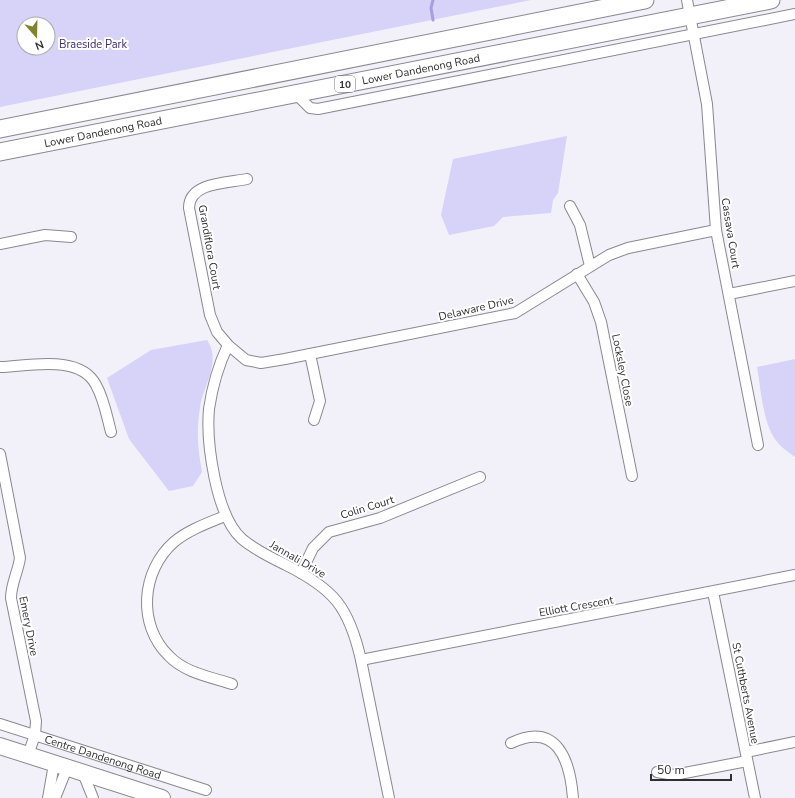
<svg xmlns="http://www.w3.org/2000/svg" width="795" height="798" font-family="'Nunito Sans',sans-serif">
	<style>
		.green { fill: #d6d2f8; fill-rule: evenodd }
		.lines { fill: none; stroke-linecap: round; stroke-linejoin: round }
		.stream { stroke: #a79ee0; stroke-width: 3 }
		.minor-casing { stroke: #89888f; stroke-width: 12 }
		.primary-casing { stroke: #89888f; stroke-width: 18 }
		.trunk-casing { stroke: #89888f; stroke-width: 19 }
		.minor { stroke: #fff; stroke-width: 10 }
		.primary { stroke: #fff; stroke-width: 16 }
		.trunk { stroke: #fff; stroke-width: 17 }
		.labels { text-anchor: middle; stroke-width: 4; stroke-linejoin: round; paint-order: stroke }
		.shield { fill: #fff; stroke: #6d6d6f; stroke-width: 1 }
		.shield-label { font-size: 10px; font-weight: bold; fill: #2f2f31 }
		.park-label { font-size: 11px; fill: #3c2874; stroke: #fff }
		.street-label { font-size: 11px; fill: #2f2f31; stroke: #fff }
	</style>
	<rect width="100%" height="100%" fill="#f2f1f9"/>
	<g class="green">
		<path d="M0,0H531L0,107ZM24,24H48V48H24Z"/>
		<path d="M567,136L558,193L553,200L551,213L503,217L494,226L449,235L441,215L453,159Z"/>
		<path d="M207,340C222,362 203,385 200,408C196,430 198,450 202,472L193,486L169,491L129,439L107,378L151,350Z"/>
		<path d="M795,359V457C790,453 783,449 778,443C763,427 761,389 757,367Z"/>
	</g>
	<g class="lines">
		<path class="stream" d="M433,0L431,8L433,20"/>
		<defs>
			<g id="minor">
				<path d="M687,0L707,104L716,230L758,445"/>
				<path d="M296,94L310,108L318,109L795,14"/>
				<path d="M247,179C228,183 189,182 189,208L210,315L217,332L228,345L246,360L261,363L285,359L515,313L609,255L628,248L716,230"/>
				<path d="M570,206L580,225L590,266"/>
				<path d="M0,244L45,235L71,237"/>
				<path d="M577,274L594,302L601,322L632,476"/>
				<path d="M729,294L795,281"/>
				<path d="M228,345C219,364 212,388 209,409C206,443 216,516 242,539C255,550 270,557 286,565C334,589 349,607 361,660L389,798"/>
				<path d="M310,354L320,401L314,420"/>
				<path d="M0,367C29,366 80,354 96,385C104,399 107,417 111,432"/>
				<path d="M0,454L20,558C18,572 11,584 11,598L36,721L35,735L28,755"/>
				<path d="M225,516C208,523 188,530 174,542C141,571 137,625 169,656C185,673 211,677 232,684"/>
				<path d="M301,573L313,548L329,532L380,518L480,477"/>
				<path d="M713,592L755,798"/>
				<path d="M361,660L795,575"/>
				<path id="s1" d="M0,724L206,790"/>
				<path d="M511,743C557,721 570,760 573,798"/>
				<path d="M746,752L795,742"/>
				<path d="M657,772L674,775L747,761"/>
				<path d="M83,773L93,798"/>
				<path d="M48,798L54,764"/>
				<path d="M55,798L67,768"/>
			</g>
			<path id="primary" d="M0,746L162,798"/>
			<g id="trunk">
				<path d="M0,129L645,0"/>
				<path id="s2" d="M0,152L771,0"/>
			</g>
		</defs>
		<use href="#minor" class="minor-casing"/>
		<use href="#primary" class="primary-casing"/>
		<use href="#trunk" class="trunk-casing"/>
		<use href="#minor" class="minor"/>
		<use href="#primary" class="primary"/>
		<use href="#trunk" class="trunk"/>
	</g>
	<g class="labels">
		<rect class="shield" x="335" y="76" width="20" height="16" rx="3"/>
		<g class="shield-label">
			<text x="345" y="88">10</text>
		</g>
		<g class="park-label">
			<text x="93" y="48">Braeside Park</text>
		</g>
		<g class="street-label">
			<text dy="4" stroke="none"><textPath href="#s2" startOffset="429">Lower Dandenong Road</textPath></text>
			<text dy="4" stroke="none"><textPath href="#s2" startOffset="105">Lower Dandenong Road</textPath></text>
			<text transform="translate(731 233) rotate(81)" y="4">Cassava Court</text>
			<text transform="translate(210 247) rotate(80)" y="4">Grandiflora Court</text>
			<text transform="translate(476 308) rotate(-13)" y="4">Delaware Drive</text>
			<text transform="translate(623 370) rotate(79)" y="4">Locksley Close</text>
			<text transform="translate(367 507) rotate(-17)" y="4">Colin Court</text>
			<text transform="translate(298 559) rotate(30)" y="4">Jannali Drive</text>
			<text transform="translate(576 606) rotate(-10)" y="4">Elliott Crescent</text>
			<text transform="translate(29 626) rotate(79)" y="4">Emery Drive</text>
			<text transform="translate(746 693) rotate(79)" y="4">St Cuthberts Avenue</text>
			<text dy="4" stroke="none"><textPath href="#s1" startOffset="108">Centre Dandenong Road</textPath></text>
		</g>
	</g>
	<g transform="translate(36 36) rotate(160)"><circle r="19" fill="#ffffff" stroke="#acacad"/>
	<path d="M0-3L7 15L0 10L-7 15Z" fill="#82832d"/>
	<text y="-6" font-size="11" font-weight="bold" text-anchor="middle" fill="#2f2f31">N</text>
	</g>
	<path d="M651 774v6h80v-6" fill="none" stroke="#2f2f31" stroke-width="2"/>
	<text x="657" y="774" font-size="12" fill="#2f2f31" stroke="#ffffff" stroke-width="3" paint-order="stroke">50 m</text>
</svg>
